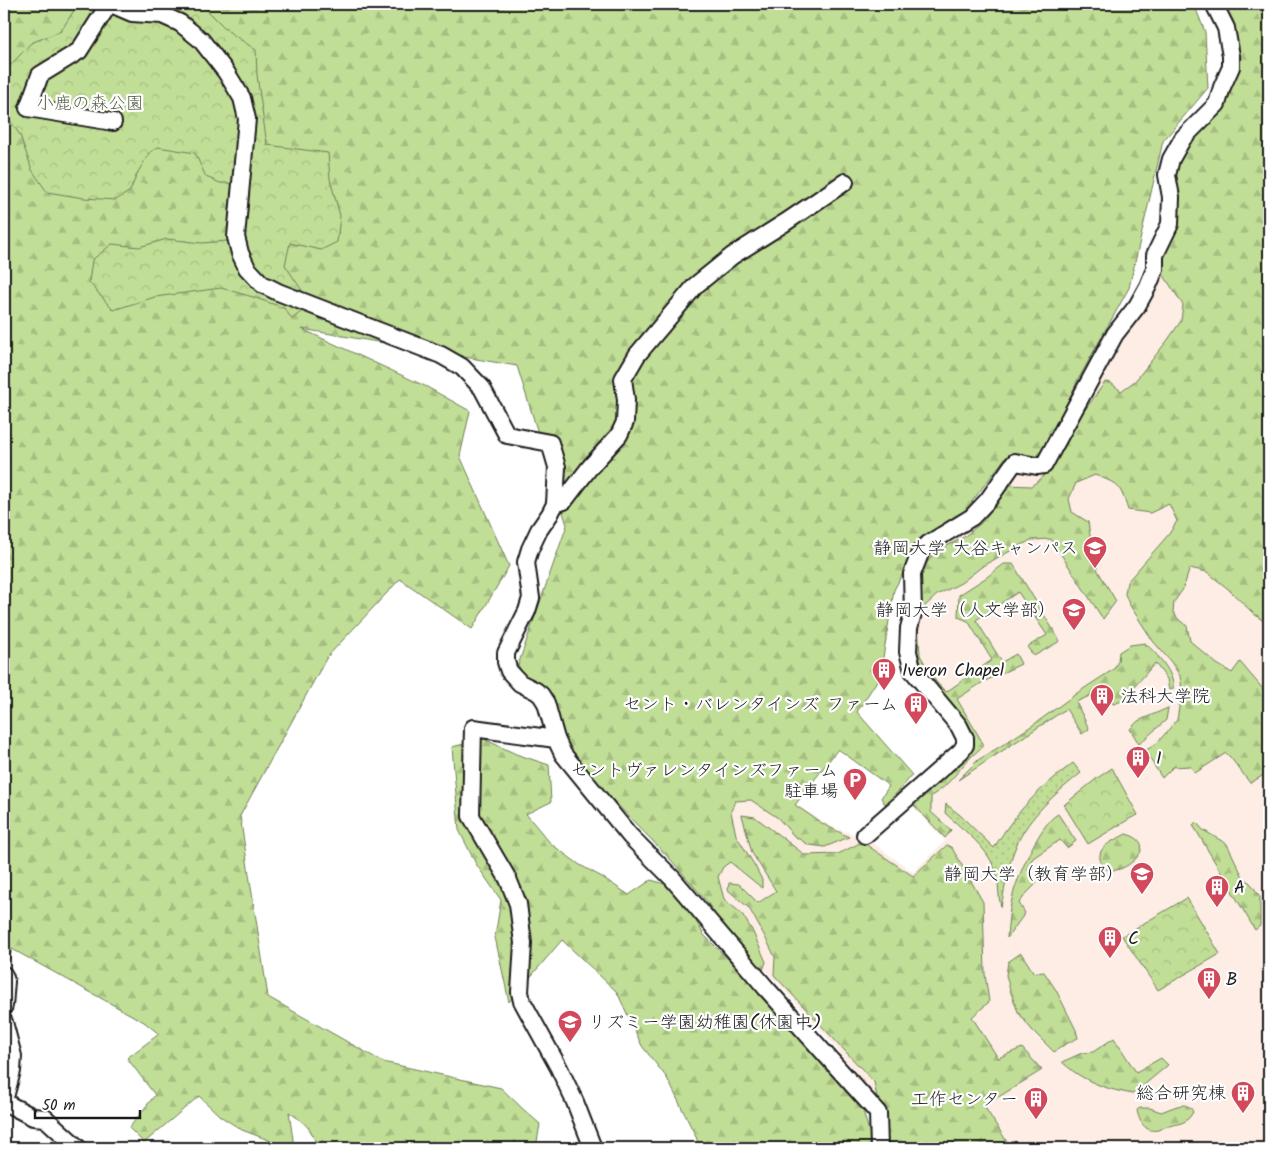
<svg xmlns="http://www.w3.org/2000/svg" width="1273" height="1152" font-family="Kalam,'Klee One',sans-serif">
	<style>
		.built { fill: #fdede5 }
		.grass { fill: url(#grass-dots); stroke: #6e7d59 }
		.forest { fill: url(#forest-firs); stroke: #6e7d59 }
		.park { fill: url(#park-crowns); stroke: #6e7d59 }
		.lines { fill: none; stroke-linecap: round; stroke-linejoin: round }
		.street-casing { stroke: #1c1c1c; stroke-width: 20 }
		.street { stroke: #fff; stroke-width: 16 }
		.labels { text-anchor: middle; stroke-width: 4.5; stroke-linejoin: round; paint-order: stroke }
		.park-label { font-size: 18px; fill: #566047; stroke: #fff }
		.poi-label { font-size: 18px; fill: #1c1c1c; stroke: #fff; text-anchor: end }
	</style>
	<defs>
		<pattern id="grass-dots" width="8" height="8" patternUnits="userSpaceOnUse" patternTransform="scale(1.25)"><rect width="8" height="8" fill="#c1de96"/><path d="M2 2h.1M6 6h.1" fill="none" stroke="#a5be81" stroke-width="1.8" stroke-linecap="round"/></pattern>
		<pattern id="forest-firs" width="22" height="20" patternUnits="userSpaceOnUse" patternTransform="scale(1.25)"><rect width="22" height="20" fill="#c1de96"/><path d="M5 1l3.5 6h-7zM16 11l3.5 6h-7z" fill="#a5be81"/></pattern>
		<pattern id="park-crowns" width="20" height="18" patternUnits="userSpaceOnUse" patternTransform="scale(1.25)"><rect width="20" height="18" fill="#c1de96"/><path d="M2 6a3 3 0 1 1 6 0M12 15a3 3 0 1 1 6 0" fill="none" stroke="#a5be81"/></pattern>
	</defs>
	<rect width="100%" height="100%" fill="#fff"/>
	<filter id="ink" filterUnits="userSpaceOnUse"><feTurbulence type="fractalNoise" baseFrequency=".02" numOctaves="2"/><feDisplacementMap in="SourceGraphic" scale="10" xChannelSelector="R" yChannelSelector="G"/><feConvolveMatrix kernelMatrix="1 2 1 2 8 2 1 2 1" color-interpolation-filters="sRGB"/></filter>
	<g filter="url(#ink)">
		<path class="built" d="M1269,4V1148H884L874,1105L866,1085L823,1032L722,923L676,864L781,715L832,758L795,804L832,827L869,840L913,872L945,841L909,802L970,751L912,648L924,560L1015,466L1046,470L1118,335Z"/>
		<path class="grass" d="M1073,763L1081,773C1056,793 1029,816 1016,846C1008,864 1005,888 1001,907C998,896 999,886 997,876C990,848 965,832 945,813L946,804L960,815L994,848C1016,811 1039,789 1073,763Z"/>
		<g class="forest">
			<path d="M4,4H1194L1205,32L1208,88L1163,141L1129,288L1079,378L1041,458H1005L958,520L921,539L894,590L880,676L857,712L912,775L899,791L885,804L881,798L889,786L838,749L795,805L823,824L849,837L825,847L809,845L794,836L778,818L751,800L735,801L731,812L736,835L755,866L762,880V888L730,862L723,867L718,877L724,899L742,914L752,930L766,962L762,973L726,931L707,902L672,861L575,761L518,665L567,525L517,366L302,329L427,387L470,411L460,456L509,566L472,629L400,579L327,657L240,816L268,997L383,1062L501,1088L524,1110L540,1124L536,1148H317C312,1128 306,1124 289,1112L294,1147L284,1146L242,1130L220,1116L199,1096L144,1143L129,1128L155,1095L127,1058L159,1034L144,1022L12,949L4,978Z"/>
			<path d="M1223,4H1269V625L1254,614L1227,588L1207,572L1190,568L1183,589L1174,602L1173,612L1179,620L1187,626L1190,641L1217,664L1232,673L1240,662L1269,696V772L1250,783L1231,758L1226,753L1195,773L1190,766L1173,767L1162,778L1145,751L1157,743L1177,720L1182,689L1180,676L1171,662L1153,641L1129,604L1125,594L1127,582L1169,534L1177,521L1169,504L1150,513L1128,510C1120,485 1119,484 1095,475L1076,483L1069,499L1072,512L1088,522L1091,542L1098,571L1116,601L1103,619L1051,539L1031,540L984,565L961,583L937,595L926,605L918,625L920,655L928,669L937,683L946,692L992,660L968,621L958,617L959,595L987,577L1004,564H1013L1060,641L1034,656L1027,647L1047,635L1018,592L976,620L1002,662L1016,654L1021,664L983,682L957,699L984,745C980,749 976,752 972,756C958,770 948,787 931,796V812L951,830L945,838L911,802L970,752L921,670L912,648L920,572L932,556L939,550L964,537L981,523L991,511L1008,485L1031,486L1042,478L1070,431L1105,382L1111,383L1121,391L1135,381L1167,341L1181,321L1183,305L1159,268L1175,160L1225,89Z"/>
			<path d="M1145,643C1157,654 1175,673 1173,689L1169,690L1167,679L1155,663L1122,701L1113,704L1106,686L1094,694L1076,702L1089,729L1082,734L1066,709L958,780L978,760L1004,744L1033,725L1080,691L1114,669L1118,661L1119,652L1130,645Z"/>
			<path d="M1168,708L1166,720L1139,744L1130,729L1138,721Z"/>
			<path d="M484,739L516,754L549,765L551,802L526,814L551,844L580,865L602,877L629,895L651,880L676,887L704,935L779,1010L860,1101L874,1148H700L696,1137L667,1078L642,1046L617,992L562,940L509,1002L495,937L501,900L476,864L459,830L452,747Z"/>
			<path d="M1058,814L1076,841L1067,848L1060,840L1033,858L1027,868L1037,883L1026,894L1019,903L1025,913L1007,938C1008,925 1009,911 1012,899C1016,879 1040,823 1058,814Z"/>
			<path d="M742,815L755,817L805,855L838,854L862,842L913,876L947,845L952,848L983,902L985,974L989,1002L972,1017L998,1058L1022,1048L1042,1070L984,1106L1011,1148H889L880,1114L874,1082L774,975L775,957L764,935L749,908L728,890L729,883L739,884L758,903L776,891L752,853Z"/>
			<path d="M1196,822L1203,830L1227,844L1242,875L1252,885L1260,897V926L1255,930L1193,825Z"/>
			<path d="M1126,834C1165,844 1120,878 1106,869C1102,867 1101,863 1100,859C1098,845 1116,840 1126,834Z"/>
			<path d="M1021,953L1034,973L1044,972L1056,990L1076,1030L1078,1038L1064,1045L1054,1052L1032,1030L1018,1012L1010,990L1006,975L1008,962Z"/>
			<path d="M1114,1038L1136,1072L1161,1058L1168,1065L1133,1094C1116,1091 1100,1087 1084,1078C1076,1074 1069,1068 1062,1062L1082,1053L1093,1052Z"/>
			<path d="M1184,1105C1188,1106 1191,1107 1193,1112C1186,1124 1181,1123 1169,1126C1165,1126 1162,1129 1158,1130C1145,1133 1139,1121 1137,1110L1140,1108H1150L1161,1112L1177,1106Z"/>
		</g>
		<g class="park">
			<path d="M78,4H201L228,31L256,50L257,75L267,145L328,153L330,179L340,216L337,242L321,250L290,243L285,265L311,304L292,319L284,308L253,297L221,288L155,297L113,310L89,282L92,260L112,244L139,247L167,239L202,243L227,241L232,183H220L206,177L195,153L158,147L149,153L137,174L130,191L116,200L84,198L47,192L32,170L20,135L4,112V78L7,69L31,43L61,31Z"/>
			<path d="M1112,768L1138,815L1131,818L1088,844L1064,805L1096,779Z"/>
			<path d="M1187,898L1220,954L1158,990L1122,936Z"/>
		</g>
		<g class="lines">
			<defs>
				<g id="street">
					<path d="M109,4L79,51L40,75L28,108L113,122"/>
					<path d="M111,4L132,13L162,15L180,23L201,40L226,72L242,98L247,119L236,237L240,253L247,268L262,284L278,292L441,355L462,367L482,388L507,435L550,443L557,467L555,504L550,514L539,530L530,549L526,562L531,598L527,611L506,653V662L509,671L520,683L536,691L541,695L546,703L556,739L563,754L630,836L672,878L766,988L878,1113L879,1148"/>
					<path d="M555,504L564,501L590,467L619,435L625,422L626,400L623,379L637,355L696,285L732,256L786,222L845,182"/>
					<path d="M556,739L473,728L471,816L508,879L518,904L523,943L520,992L522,1001L559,1068L575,1102L593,1148"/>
					<path d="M865,835L961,751L965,745V738L959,726L913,671L908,652L909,628L913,613L912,574L921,551L928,544L972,517L988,500L1011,467L1015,462L1037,466L1044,465L1115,334L1137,306L1148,286L1155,269V255L1170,224L1171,197L1167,175L1171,159L1183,138L1217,104L1222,87L1231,67V56L1226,28L1214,4"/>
					<path d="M4,975L6,981L4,1006"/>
					<path d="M4,1022L13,1056L12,1071L4,1101"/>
					<path d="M4,1102L33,1117L45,1118L78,1148"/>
				</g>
			</defs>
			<use href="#street" class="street-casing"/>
			<use href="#street" class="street"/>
		</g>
	</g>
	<defs>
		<symbol id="university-pin" viewBox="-11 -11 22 30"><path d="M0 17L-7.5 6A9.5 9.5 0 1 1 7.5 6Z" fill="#d1495b" stroke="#fff"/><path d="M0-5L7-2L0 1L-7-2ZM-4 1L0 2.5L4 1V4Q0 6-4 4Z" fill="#fff"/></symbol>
		<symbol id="building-pin" viewBox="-11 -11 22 30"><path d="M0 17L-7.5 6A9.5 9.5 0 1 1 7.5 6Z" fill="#d1495b" stroke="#fff"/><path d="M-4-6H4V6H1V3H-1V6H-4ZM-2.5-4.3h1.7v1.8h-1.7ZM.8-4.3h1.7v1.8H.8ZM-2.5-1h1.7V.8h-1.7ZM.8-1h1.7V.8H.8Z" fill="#fff"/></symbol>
		<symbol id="parking-pin" viewBox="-11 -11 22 30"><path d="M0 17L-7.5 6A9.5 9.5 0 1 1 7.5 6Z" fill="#d1495b" stroke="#fff"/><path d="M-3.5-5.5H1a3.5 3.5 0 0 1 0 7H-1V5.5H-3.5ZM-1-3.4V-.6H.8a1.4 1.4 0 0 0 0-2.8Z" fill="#fff"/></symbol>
		<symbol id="school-pin" viewBox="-11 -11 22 30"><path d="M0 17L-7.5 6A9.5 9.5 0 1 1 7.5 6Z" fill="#d1495b" stroke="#fff"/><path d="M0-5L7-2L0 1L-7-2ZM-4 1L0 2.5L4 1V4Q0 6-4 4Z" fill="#fff"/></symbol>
	</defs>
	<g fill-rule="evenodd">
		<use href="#university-pin" x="1081" y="534" width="28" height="38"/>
		<use href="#university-pin" x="1060" y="596" width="28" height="38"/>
		<use href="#building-pin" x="870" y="656" width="28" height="38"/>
		<use href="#building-pin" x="1088" y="682" width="28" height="38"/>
		<use href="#building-pin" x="902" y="690" width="28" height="38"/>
		<use href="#building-pin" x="1124" y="744" width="28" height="38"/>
		<use href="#parking-pin" x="841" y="766" width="28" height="38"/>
		<use href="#university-pin" x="1128" y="860" width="28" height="38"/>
		<use href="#building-pin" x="1203" y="873" width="28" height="38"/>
		<use href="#building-pin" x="1096" y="924" width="28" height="38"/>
		<use href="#building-pin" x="1195" y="965" width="28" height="38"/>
		<use href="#school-pin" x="556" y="1008" width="28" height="38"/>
		<use href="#building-pin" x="1229" y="1079" width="28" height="38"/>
		<use href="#building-pin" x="1022" y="1085" width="28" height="38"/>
	</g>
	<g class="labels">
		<g class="park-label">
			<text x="90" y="109">小鹿の森公園</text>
		</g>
		<g class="poi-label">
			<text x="1078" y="554">静岡大学 大谷キャンパス</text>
			<text x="1056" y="616">静岡大学（人文学部）</text>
			<text x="902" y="676" text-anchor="start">Iveron Chapel</text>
			<text x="1120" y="702" text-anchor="start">法科大学院</text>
			<text x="898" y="710">セント・バレンタインズ ファーム</text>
			<text x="1156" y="764" text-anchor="start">I</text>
			<text x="838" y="776">セントヴァレンタインズファーム<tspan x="838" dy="21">駐車場</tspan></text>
			<text x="1124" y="880">静岡大学（教育学部）</text>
			<text x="1234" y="893" text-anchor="start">A</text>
			<text x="1128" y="944" text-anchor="start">C</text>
			<text x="1226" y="985" text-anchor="start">B</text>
			<text x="588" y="1028" text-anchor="start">リズミー学園幼稚園(休園中)</text>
			<text x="1226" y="1099">総合研究棟</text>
			<text x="1018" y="1105">工作センター</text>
		</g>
	</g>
	<rect width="1273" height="1152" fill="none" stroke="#fff" stroke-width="20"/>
	<rect x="10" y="10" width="1253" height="1132" fill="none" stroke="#1c1c1c" stroke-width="2" filter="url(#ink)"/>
	<path d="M35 1110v8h105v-8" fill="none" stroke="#1c1c1c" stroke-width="2.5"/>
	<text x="42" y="1110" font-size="15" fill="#1c1c1c" stroke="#ffffff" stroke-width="4" paint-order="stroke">50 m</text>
</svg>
